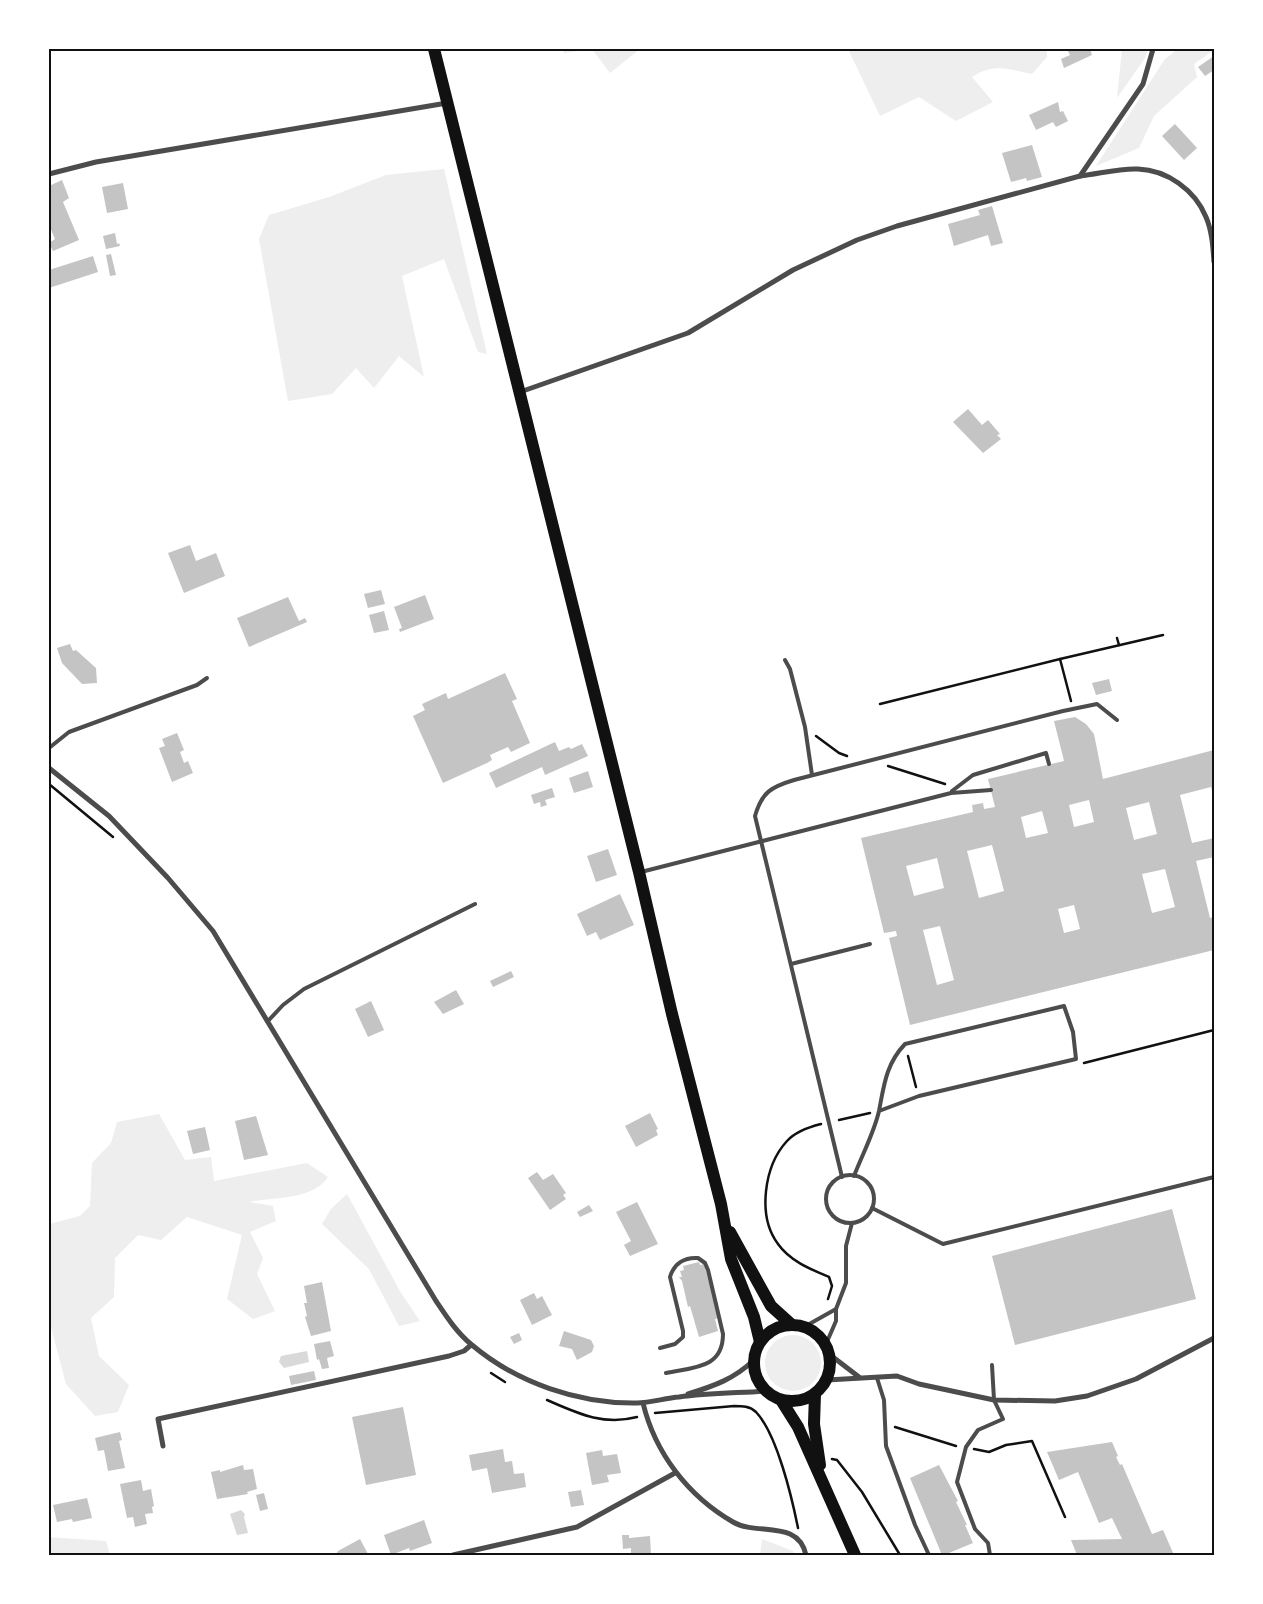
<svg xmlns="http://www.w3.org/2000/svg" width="1263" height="1604" font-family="'Asap Condensed',sans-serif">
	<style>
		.green { fill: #eee }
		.water { fill: #d9d9d9 }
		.building { fill: #c4c4c4; fill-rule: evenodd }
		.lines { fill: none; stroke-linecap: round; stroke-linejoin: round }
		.path { stroke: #111; stroke-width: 2.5 }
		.service { stroke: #4c4c4c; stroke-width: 4 }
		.minor { stroke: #4c4c4c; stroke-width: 5 }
		.primary { stroke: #111; stroke-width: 12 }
		.neatline { fill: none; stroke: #111; stroke-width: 2 }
	</style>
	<rect width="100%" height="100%" fill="#fff"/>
	<g class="green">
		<path d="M563,49H640L610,73L592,49L564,53Z"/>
		<path d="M848,49H1047V57L1032,74C1007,69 994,63 972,77L993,102L956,121L919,97L880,116Z"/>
		<path d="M1122,49H1148L1145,58L1117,98Z"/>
		<path d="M1178,49L1214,50L1194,64L1197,77L1154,116L1139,148L1096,166L1165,59Z"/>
		<path d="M444,169L487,354L478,352L444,259L402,276L424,377L399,356L374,388L356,368L332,394L288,401L259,239L269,215L329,197L386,175Z"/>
		<path d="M159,1114L185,1160L211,1157L214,1181L307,1163L328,1177C314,1200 273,1197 249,1202L273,1206L276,1221L250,1232L263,1258L257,1274L275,1311L253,1319L227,1299L242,1235L187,1217L161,1240L138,1235L115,1258L114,1297L91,1318L99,1356L129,1385L118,1412L95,1416L66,1384L49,1320V1224L80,1216L90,1206L92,1163L111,1143L117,1122Z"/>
		<path d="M347,1194L401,1293L420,1321L399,1326L369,1269L322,1224L331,1209Z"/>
		<circle cx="793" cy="1363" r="28"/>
		<path d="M49,1537L106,1541L110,1555H49Z"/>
		<path d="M762,1539L793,1551L794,1555H760Z"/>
	</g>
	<g class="water">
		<path d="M307,1351L309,1362L284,1368L279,1362L281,1356Z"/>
		<path d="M241,1510L245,1514L244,1517L248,1533L237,1535L230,1514Z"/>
	</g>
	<g class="building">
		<path d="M1067,49H1090L1092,55L1064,68L1061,59L1070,55Z"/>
		<path d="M1214,56V70L1205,76L1198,67Z"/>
		<path d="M1058,102L1060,112L1063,111L1068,121L1056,127L1053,122L1036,130L1029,115Z"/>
		<path d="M1175,124L1197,148L1184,160L1162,136Z"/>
		<path d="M1032,145L1042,177L1027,181L1026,178L1011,182L1002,153Z"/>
		<path d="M62,180L69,198L63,202L79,240L53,251L49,243L55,239L49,225V186Z"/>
		<path d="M123,183L128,209L107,213L102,187Z"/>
		<path d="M992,206L1003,243L991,246L988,235L954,246L948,224L980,215L978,210Z"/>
		<path d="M115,233L117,244L119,243L120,246L106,249L103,236Z"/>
		<path d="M111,254L116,275L110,276L106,255Z"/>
		<path d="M93,256L98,272L49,288V270Z"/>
		<path d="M968,409L982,425L988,420L1000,434L997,435L1001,439L983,453L953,422Z"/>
		<path d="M190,545L196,561L216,553L225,576L184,593L168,553Z"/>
		<path d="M381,590L385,604L368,608L364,594Z"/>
		<path d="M425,595L434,619L400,632L399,629L402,628L394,607Z"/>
		<path d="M288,597L299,621L305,618L307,622L249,647L237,618Z"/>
		<path d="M384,611L389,630L374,633L369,615Z"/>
		<path d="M70,644L73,651L76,650L96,668L97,683L82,684L62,663L57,648Z"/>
		<path d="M505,673L517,699L512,701L530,743L511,752L508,747L490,755L492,760L487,763L443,783L413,716L425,710L422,704L446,693L448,699Z"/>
		<path d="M1109,679L1112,691L1096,695L1092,683Z"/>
		<path d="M1075,717L1086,724L1094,734L1103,779L1214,750V797L1211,787L1180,795L1192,843L1214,838V857L1196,861L1210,918L1214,917V950L910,1025L889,938L897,936L896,931L884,933L861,838L973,812L972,805L983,803L984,809L995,807L988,779L1064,761L1054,721ZM1089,800L1094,822L1074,827L1069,805ZM1149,802L1157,834L1134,840L1126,808ZM1042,811L1048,833L1026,838L1021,817ZM992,845L1004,891L979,898L967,851ZM937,858L944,888L914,896L906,866ZM1165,869L1175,907L1152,913L1142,874ZM1074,905L1080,929L1064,933L1058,909ZM940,926L954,980L937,985L923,930Z"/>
		<path d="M177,733L184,750L180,752L184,763L188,761L193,773L172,782L159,748L165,746L162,739Z"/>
		<path d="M555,742L559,751L569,747L571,749L582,744L588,756L545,775L542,767L496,788L489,773Z"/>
		<path d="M588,771L593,787L574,793L569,778Z"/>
		<path d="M552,788L555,797L545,800L547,805L541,807L540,802L534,804L531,795Z"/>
		<path d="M608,849L617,875L596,882L587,856Z"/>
		<path d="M620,894L634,925L600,940L596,932L587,936L577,914Z"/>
		<path d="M511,971L514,977L493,987L490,981Z"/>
		<path d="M456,990L464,1004L443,1014L434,1002Z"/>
		<path d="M371,1001L384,1030L368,1037L355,1009Z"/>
		<path d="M650,1113L658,1129L656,1130L658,1135L636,1147L625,1126Z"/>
		<path d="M256,1116L268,1155L244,1160L235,1121Z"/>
		<path d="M205,1127L210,1150L193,1154L187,1131Z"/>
		<path d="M537,1172L543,1180L553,1174L566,1193L563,1195L566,1199L550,1210L528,1178Z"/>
		<path d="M637,1202L658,1244L630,1256L624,1245L631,1241L616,1212Z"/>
		<path d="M589,1205L593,1211L580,1217L577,1212Z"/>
		<path d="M1172,1209L1196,1299L1015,1345L992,1256Z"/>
		<path d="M699,1262L700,1265L704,1264L719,1318L715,1319L718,1331L699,1337L690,1306L688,1307L682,1281L679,1277H682L680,1271L684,1270L683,1266Z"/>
		<path d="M322,1282L331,1331L311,1336L305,1317L307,1316L304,1303H307L304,1286Z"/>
		<path d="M534,1293L537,1299L542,1296L552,1315L532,1325L520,1300Z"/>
		<path d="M564,1331L591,1340L594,1346L592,1352L577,1360L572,1349L559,1346Z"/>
		<path d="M519,1333L522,1340L514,1344L510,1337Z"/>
		<path d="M330,1341L334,1356L327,1358L329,1368L322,1369L319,1359L317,1360L314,1344Z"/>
		<path d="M314,1371L316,1380L291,1385L289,1376Z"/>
		<path d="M403,1407L416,1475L366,1485L352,1417Z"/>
		<path d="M120,1432L122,1440L119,1441L125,1468L108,1471L104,1450L98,1451L95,1438Z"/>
		<path d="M1112,1442L1118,1456L1116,1457L1120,1465L1122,1464L1152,1534L1163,1530L1174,1555H1077L1071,1540L1122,1539L1112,1518L1099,1523L1078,1472L1059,1480L1047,1452Z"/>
		<path d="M503,1449L505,1462L512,1461L514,1474L524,1473L526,1487L492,1493L487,1468L472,1471L469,1455Z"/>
		<path d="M602,1450L603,1456L617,1454L621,1473L607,1475L609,1482L592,1485L586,1453Z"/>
		<path d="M243,1465L244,1470L253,1469L257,1489L247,1492L248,1494L217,1499L211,1472L220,1470V1472Z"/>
		<path d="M939,1465L958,1501L956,1502L967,1525H965L973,1543L944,1555H942L910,1478Z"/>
		<path d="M141,1480L143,1491L151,1489L154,1506L152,1507L153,1513L145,1514L147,1524L135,1527L133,1517L127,1518L120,1484Z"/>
		<path d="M581,1490L584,1505L571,1507L568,1492Z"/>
		<path d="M264,1493L268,1509L260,1511L256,1495Z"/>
		<path d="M87,1498L92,1518L73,1522L72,1519L57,1522L53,1505Z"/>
		<path d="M424,1520L432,1543L410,1551L409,1548L391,1555L384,1535Z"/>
		<path d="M622,1535H629V1538L650,1536L651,1555H631V1548L623,1549Z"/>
		<path d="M360,1539L368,1554L336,1555L338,1551Z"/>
	</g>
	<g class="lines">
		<g class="path">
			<path d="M1117,638L1119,645"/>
			<path d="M1071,701L1060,659L1163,635"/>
			<path d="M880,704L1060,659"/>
			<path d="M816,736L839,753L847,756"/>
			<path d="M888,766L945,784"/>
			<path d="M49,784L113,837"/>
			<path d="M908,1056L916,1087"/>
			<path d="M1084,1063L1214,1030"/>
			<path d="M839,1120L870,1113"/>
			<path d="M821,1124C809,1127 796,1131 787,1141C764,1166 757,1216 778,1244C790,1261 810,1269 829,1277L832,1286L828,1299"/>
			<path d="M491,1373L505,1382"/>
			<path d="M547,1400C577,1413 603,1426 637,1417"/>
			<path d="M655,1413L734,1406C742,1406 750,1406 756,1412C777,1434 792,1498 798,1528"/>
			<path d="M895,1427L956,1446"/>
			<path d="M974,1449L989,1452L1006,1445L1032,1441L1065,1517"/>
			<path d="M832,1459L837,1460L862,1492L900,1555"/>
		</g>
		<g class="service">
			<path d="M785,660L790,669L805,727L812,775"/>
			<path d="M49,748L69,732L197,685L207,678"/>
			<path d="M952,791L973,775L1046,753L1049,764"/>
			<path d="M641,872L951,793L991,790"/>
			<path d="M791,964L870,944"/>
			<path d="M268,1021L283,1005L304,989L475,904"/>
			<circle cx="850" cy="1199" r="24"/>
			<path d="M854,1176C862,1155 874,1133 879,1111C884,1085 886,1064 905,1044L1064,1006L1073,1032L1076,1059L919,1096L879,1111"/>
			<path d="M842,1177L755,816C762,792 771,787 794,780L1063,711L1097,704L1117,720"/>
			<path d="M872,1208L943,1244L1214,1177"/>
			<path d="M804,1327L836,1309"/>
			<path d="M826,1344L836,1321V1309L846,1283V1246L852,1223"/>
			<path d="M660,1348L675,1344L683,1337V1331L670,1277C674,1263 685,1257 698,1258L705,1263L708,1270L723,1334C723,1369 693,1367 666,1373"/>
			<path d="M877,1378L884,1400L886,1446L915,1525L929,1555"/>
			<path d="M990,1555L988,1543L975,1529L957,1482L966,1447L978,1430L1003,1419L994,1400L992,1365"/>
		</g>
		<g class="minor">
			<path d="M49,174L96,162L447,103"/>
			<path d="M1080,176C1099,174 1119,168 1138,169C1167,170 1195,190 1206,217C1212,231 1213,247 1214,262"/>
			<path d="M520,392L688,333L793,270L857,240L897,226L1080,176L1143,84L1153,49"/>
			<path d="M49,768L109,816L168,878L213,931L436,1301C446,1316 457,1333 472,1345C517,1383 579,1404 637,1403C651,1403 665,1398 679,1397C707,1393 737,1393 766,1391"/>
			<path d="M829,1354L859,1377"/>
			<path d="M827,1380L897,1376L919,1384L994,1400L1055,1401L1087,1396L1136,1379L1214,1338"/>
			<path d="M688,1394C714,1386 734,1379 754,1360"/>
			<path d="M643,1403C655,1453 688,1496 733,1522C757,1536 798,1519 806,1555"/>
			<path d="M163,1446L158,1419L449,1356L464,1351L471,1345"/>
			<path d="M453,1555L577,1527L675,1473"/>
		</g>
		<g class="primary">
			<path d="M434,49L639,872L672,1014L721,1204L731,1259L754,1317L760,1342"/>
			<path d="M730,1232L771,1306L792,1325"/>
			<circle cx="792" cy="1363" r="38"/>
			<path d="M815,1394L814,1424L820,1465"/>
			<path d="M781,1400L798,1427L855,1555"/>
		</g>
	</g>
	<rect width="1263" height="1604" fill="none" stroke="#ffffff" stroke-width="100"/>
	<rect x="50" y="50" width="1163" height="1504" class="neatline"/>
</svg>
